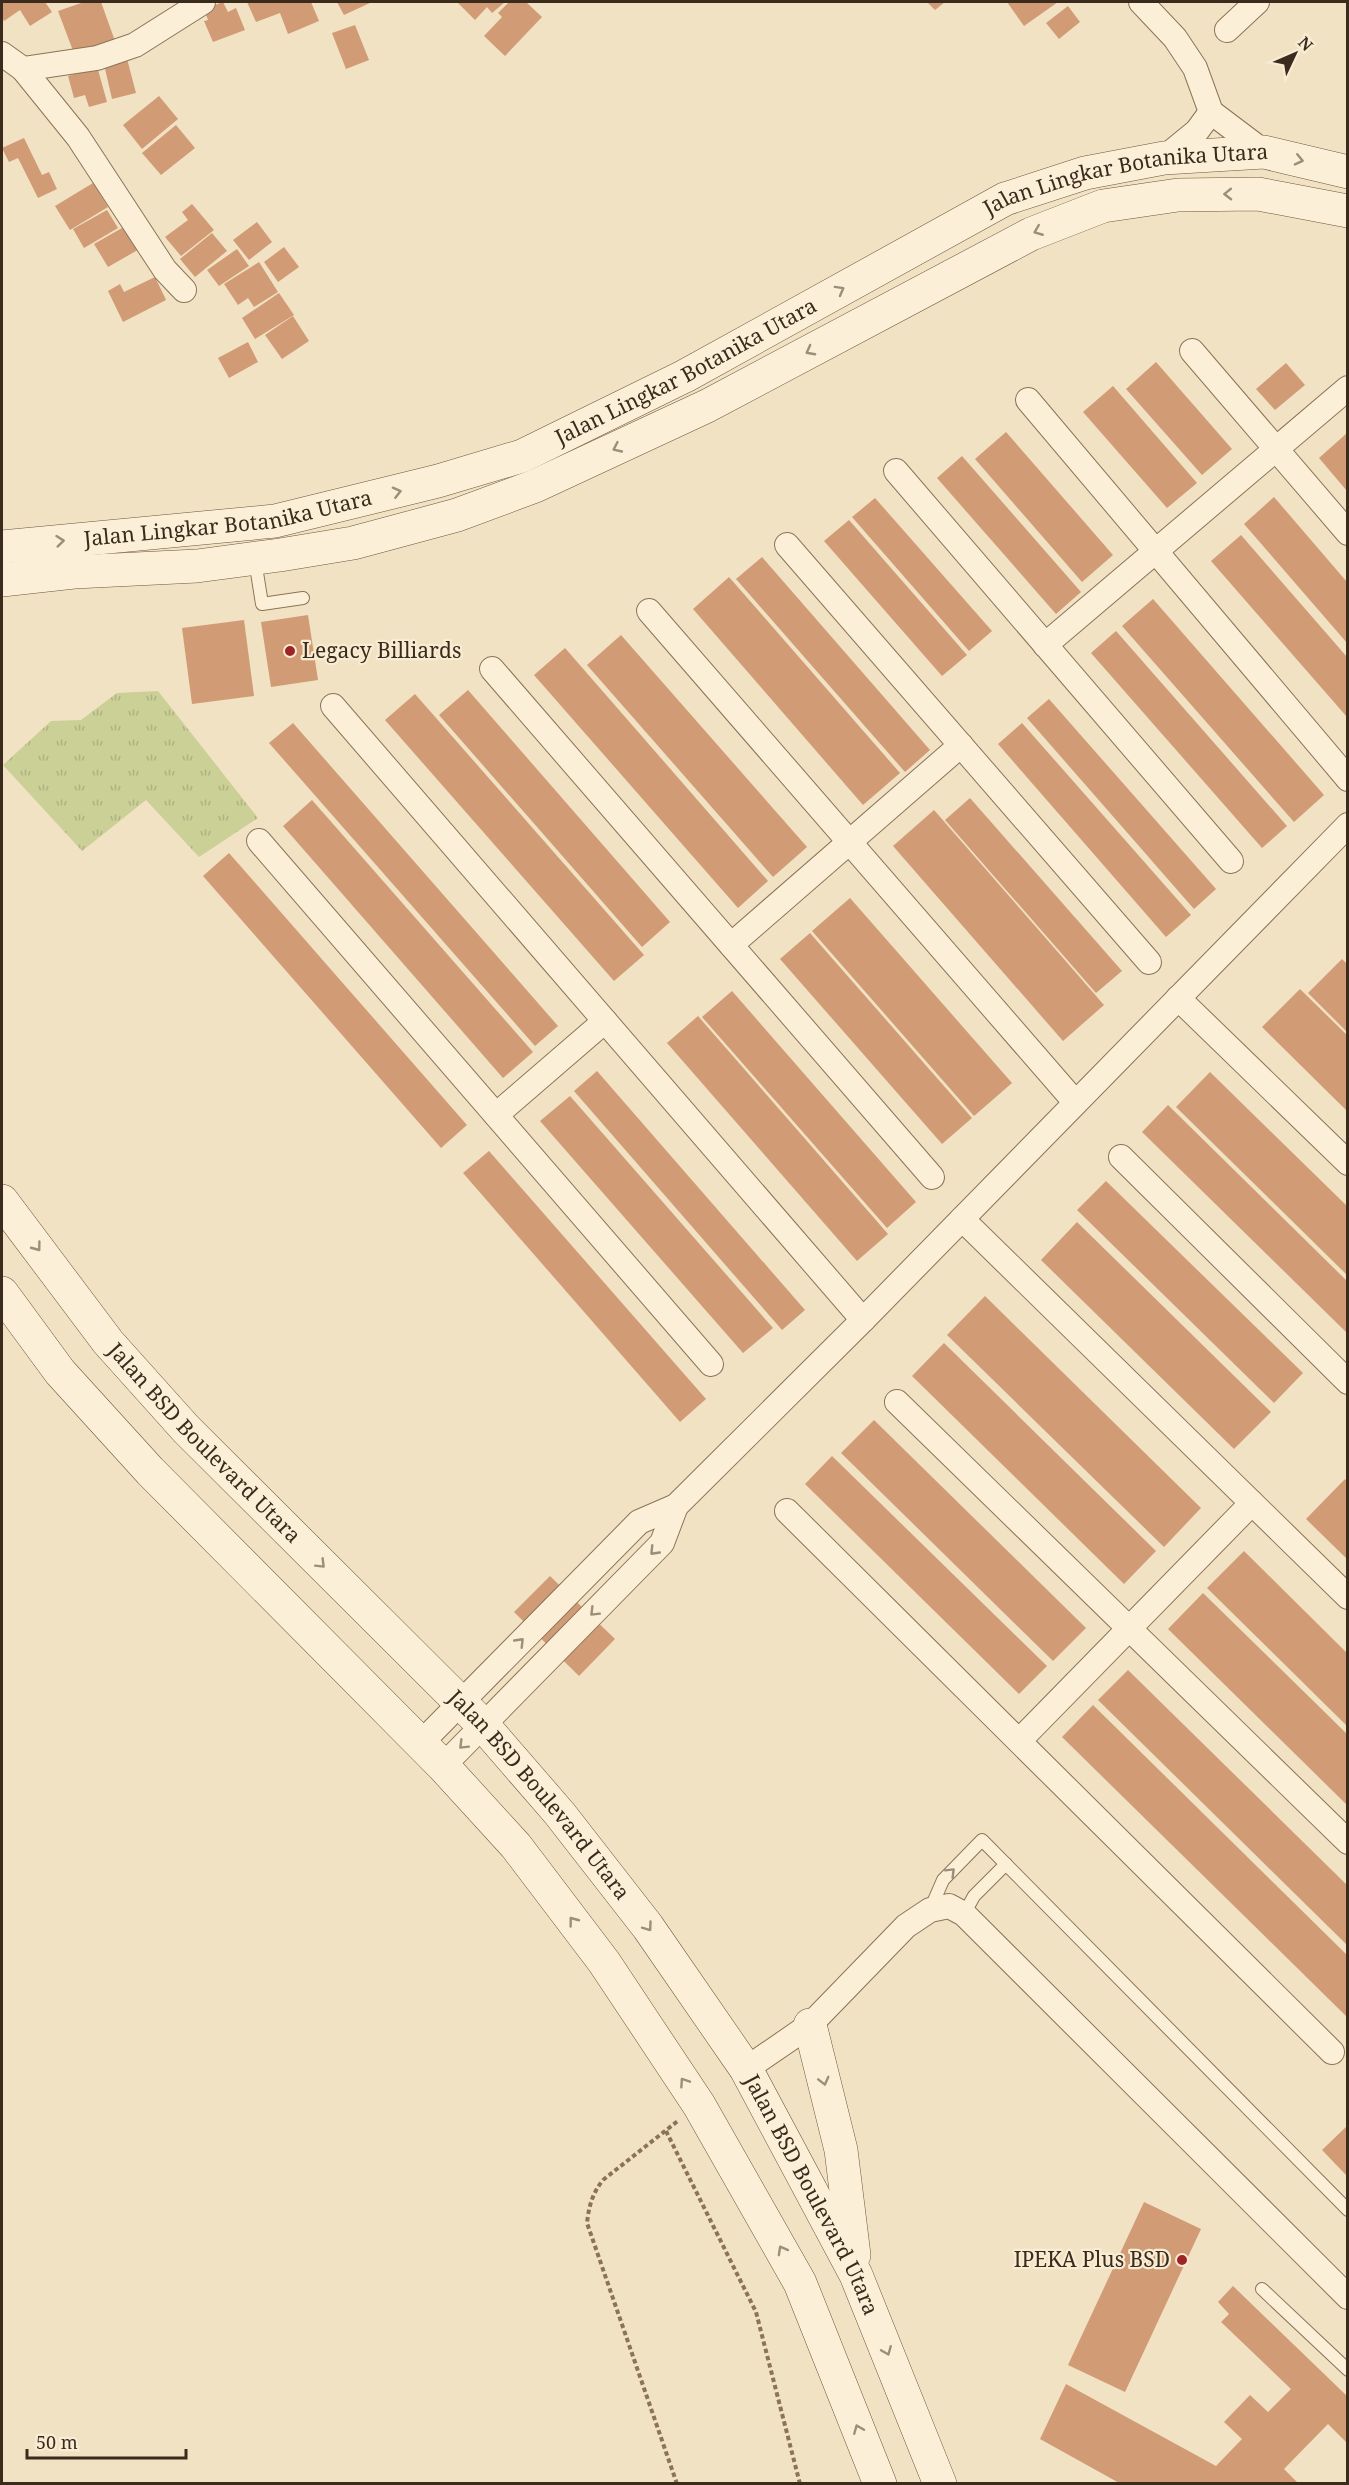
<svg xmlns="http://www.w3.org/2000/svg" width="1349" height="2485" font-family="'Noto Serif',serif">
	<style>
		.grass { fill: url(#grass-tufts) }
		.building { fill: #d19b76 }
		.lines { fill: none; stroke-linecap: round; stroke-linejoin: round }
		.lane-casing { stroke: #8c7358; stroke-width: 14 }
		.street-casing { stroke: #8c7358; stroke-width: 26 }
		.secondary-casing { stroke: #6e543c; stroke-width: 34 }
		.path { stroke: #8c7358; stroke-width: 4; stroke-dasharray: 4.5 3; stroke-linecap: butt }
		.lane { stroke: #fbf0d7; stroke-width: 12 }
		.street { stroke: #fbf0d7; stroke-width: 24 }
		.secondary { stroke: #fbf0d7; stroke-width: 33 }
		.oneway { stroke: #9b8e7a }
		.poi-dot { fill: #9f2427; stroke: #f8ecd3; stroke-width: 2 }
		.labels { text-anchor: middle; stroke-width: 4.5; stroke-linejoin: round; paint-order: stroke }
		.street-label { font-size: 21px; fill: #3b2b1d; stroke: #f8ecd3 }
		.poi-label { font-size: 21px; fill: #3b2b1d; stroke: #f8ecd3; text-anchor: start }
	</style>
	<defs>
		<pattern id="grass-tufts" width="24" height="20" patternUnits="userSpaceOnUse" patternTransform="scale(1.5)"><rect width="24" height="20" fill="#cad096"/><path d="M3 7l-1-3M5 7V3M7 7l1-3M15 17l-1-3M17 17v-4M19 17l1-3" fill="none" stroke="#aeb381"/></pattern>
	</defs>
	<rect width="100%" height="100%" fill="#f1e2c3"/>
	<path class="grass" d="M158,691L258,818L199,857L146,800L82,851L3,765L51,721L81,720L117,693Z"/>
	<g class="building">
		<path d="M2,2H45L52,12L30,26L20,10L4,21L2,17Z"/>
		<path d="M84,2H101L115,41L75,56L58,11Z"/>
		<path d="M223,2L228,12L236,8L245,30L213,42L204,21L208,20L204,9Z"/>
		<path d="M247,2H311L319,21L288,34L280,13L256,22Z"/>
		<path d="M337,2H372L344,15Z"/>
		<path d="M457,2H505L492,13L487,7L475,20Z"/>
		<path d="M509,2L515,3L526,2L542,17L505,56L484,36L502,17L498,13Z"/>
		<path d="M927,2H945L935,10Z"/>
		<path d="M1007,2H1058L1024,26Z"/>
		<path d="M1068,6L1080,22L1059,39L1046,23Z"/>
		<path d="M355,25L369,60L346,69L332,33Z"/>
		<path d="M126,55L136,93L112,99L103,60Z"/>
		<path d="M95,59L107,102L89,107L85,95L74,98L68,76L79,73Z"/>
		<path d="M159,96L178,119L142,149L123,125Z"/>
		<path d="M176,125L195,148L161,175L142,153Z"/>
		<path d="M24,138L42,175L49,172L57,189L38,198L18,158L9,162L2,148Z"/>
		<path d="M93,183L108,207L70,230L55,206Z"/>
		<path d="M192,204L214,230L181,256L165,237L188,220L182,212Z"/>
		<path d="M107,210L118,228L84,248L73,229Z"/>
		<path d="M257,222L272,242L249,260L233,240Z"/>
		<path d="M129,224L143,247L108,267L94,244Z"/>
		<path d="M212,233L227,251L195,277L180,259Z"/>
		<path d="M284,247L299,267L278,282L264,262Z"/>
		<path d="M237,249L249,266L219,286L207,270Z"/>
		<path d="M259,262L278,292L254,307L248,298L238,305L224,284Z"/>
		<path d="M155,277L166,300L123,322L108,291L120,284L124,292Z"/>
		<path d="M279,293L294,315L255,339L242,318Z"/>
		<path d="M293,316L309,341L282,359L265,335Z"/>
		<path d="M248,342L258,362L229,378L218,358Z"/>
		<path d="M1156,362L1232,449L1202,475L1126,389Z"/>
		<path d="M1286,363L1305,385L1275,410L1256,389Z"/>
		<path d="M1113,386L1197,483L1167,508L1083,412Z"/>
		<path d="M1006,432L1113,555L1082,582L975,459Z"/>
		<path d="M1347,433V491L1319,458Z"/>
		<path d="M962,456L1081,592L1056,614L937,478Z"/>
		<path d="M1274,497L1347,582V643L1244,524Z"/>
		<path d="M875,498L992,631L969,651L852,517Z"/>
		<path d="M849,520L967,655L942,676L824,541Z"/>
		<path d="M1241,535L1347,657V717L1211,561Z"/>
		<path d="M762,557L930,750L905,772L736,579Z"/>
		<path d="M729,577L900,773L863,805L693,609Z"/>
		<path d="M1153,599L1324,795L1294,822L1122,626Z"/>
		<path d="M308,615L318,680L271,687L261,622Z"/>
		<path d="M244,620L254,696L192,704L182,628Z"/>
		<path d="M1116,631L1287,826L1262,848L1091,653Z"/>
		<path d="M621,635L807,847L773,877L587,665Z"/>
		<path d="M565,648L768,881L738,908L534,675Z"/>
		<path d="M468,690L670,922L642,947L439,715Z"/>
		<path d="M415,694L644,955L614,981L385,720Z"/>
		<path d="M1049,699L1216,889L1194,909L1027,718Z"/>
		<path d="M293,723L558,1026L535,1046L269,743Z"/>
		<path d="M1022,723L1191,915L1166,937L998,744Z"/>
		<path d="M970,798L1122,971L1096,993L945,820Z"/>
		<path d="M312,800L533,1052L503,1078L283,826Z"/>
		<path d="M934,810L1104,1005L1063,1041L893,846Z"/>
		<path d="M229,853L467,1125L441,1148L203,876Z"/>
		<path d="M850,898L1012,1083L974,1116L812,931Z"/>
		<path d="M810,933L972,1118L942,1144L780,959Z"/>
		<path d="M1342,959L1347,964V1032L1308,993Z"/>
		<path d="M1300,989L1347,1035V1111L1262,1027Z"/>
		<path d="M732,991L916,1202L887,1228L702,1017Z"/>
		<path d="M698,1016L888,1234L857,1261L667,1043Z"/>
		<path d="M597,1071L805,1310L782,1330L574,1091Z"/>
		<path d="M1210,1072L1347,1206V1275L1176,1107Z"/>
		<path d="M570,1096L773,1328L743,1353L540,1121Z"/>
		<path d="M1168,1105L1347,1281V1333L1142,1132Z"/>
		<path d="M489,1151L706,1399L680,1422L463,1173Z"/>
		<path d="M1106,1181L1303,1373L1274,1403L1077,1210Z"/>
		<path d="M1077,1222L1271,1412L1234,1449L1041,1260Z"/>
		<path d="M985,1296L1201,1508L1164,1547L947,1335Z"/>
		<path d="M944,1343L1156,1551L1124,1584L912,1376Z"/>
		<path d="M874,1420L1086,1628L1053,1661L841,1453Z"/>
		<path d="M832,1456L1047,1666L1019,1694L805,1484Z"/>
		<path d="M1345,1479L1347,1482V1559L1306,1519Z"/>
		<path d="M1244,1551L1347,1653V1726L1207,1588Z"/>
		<path d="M550,1576L615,1639L579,1676L514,1612Z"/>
		<path d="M1203,1593L1347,1734V1805L1168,1629Z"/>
		<path d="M1128,1670L1347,1885V1945L1098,1700Z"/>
		<path d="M1093,1705L1347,1955V2017L1062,1737Z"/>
		<path d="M1347,2126V2176L1322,2150Z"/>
		<path d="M1144,2202L1201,2229L1125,2392L1068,2365Z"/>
		<path d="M1233,2286L1347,2396V2443L1328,2424L1284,2469L1299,2484H1121L1040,2439L1066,2384L1216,2466L1242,2439L1224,2422L1250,2395L1268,2412L1291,2389L1221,2322L1229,2314L1218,2302Z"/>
	</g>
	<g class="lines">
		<defs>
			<g id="lane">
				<path d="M255,560L262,604L303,598"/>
				<path d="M930,1910L943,1880L982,1840L1348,2210"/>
				<path d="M964,1914L974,1896L1006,1864"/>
				<path d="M1262,2289L1348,2370"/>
			</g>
			<g id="street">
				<path d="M1141,2L1175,38L1195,68L1211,112L1264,152"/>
				<path d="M1227,30L1257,2"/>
				<path d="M2,54L23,69L78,137L165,270L184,290"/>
				<path d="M23,69L97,58L135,45L203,2"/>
				<path d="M1164,158L1197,131L1211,112"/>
				<path d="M1192,351L1348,533"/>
				<path d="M1028,400L1348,779"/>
				<path d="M896,471L1231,861"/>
				<path d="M787,545L1149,962"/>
				<path d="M649,611L1075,1102"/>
				<path d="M1045,645L1348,388"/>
				<path d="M492,669L932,1177"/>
				<path d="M333,706L863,1320"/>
				<path d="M259,841L711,1364"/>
				<path d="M731,945L961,745"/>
				<path d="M1178,998L1348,1163"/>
				<path d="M496,1115L605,1021"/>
				<path d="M1121,1157L1348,1382"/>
				<path d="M962,1219L1348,1597"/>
				<path d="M897,1402L1348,1842"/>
				<path d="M787,1511L1332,2052"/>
				<path d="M1019,1741L1252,1503"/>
				<path d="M421,1743L639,1522L676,1506L863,1320L1348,825"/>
				<path d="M443,1766L662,1543L676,1506"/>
				<path d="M746,2069L810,2025L906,1926L930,1910L949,1906L964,1914L1348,2297"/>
			</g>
			<g id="secondary">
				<path id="s1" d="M2,547L275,521L438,481L522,456L685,376L1005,199L1085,173L1164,158L1264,152L1348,172"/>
				<path d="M2,580L74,572L197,566L280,555L353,543L457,515L535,486L707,406L1031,234L1103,206L1178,195L1258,194L1348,211"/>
				<path id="s2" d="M2,1201L108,1342L186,1429L483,1725L560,1814L648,1927L746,2069L856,2275L940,2484"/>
				<path d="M2,1293L60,1372L150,1471L443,1766L516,1846L604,1962L699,2105L800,2283L880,2484"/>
				<path d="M810,2025L841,2150L854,2255"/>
			</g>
		</defs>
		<use href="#lane" class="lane-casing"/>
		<use href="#street" class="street-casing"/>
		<use href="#secondary" class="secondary-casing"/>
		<g class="path">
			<path d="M666,2131L756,2312L800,2484"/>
			<path d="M677,2484L587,2223C589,2206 592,2194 603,2180L679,2120"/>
		</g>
		<use href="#lane" class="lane"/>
		<use href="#street" class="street"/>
		<use href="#secondary" class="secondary"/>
	</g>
	<defs><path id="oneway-chevron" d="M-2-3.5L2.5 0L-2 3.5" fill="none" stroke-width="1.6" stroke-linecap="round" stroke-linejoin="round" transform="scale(1.5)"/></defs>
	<g class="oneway">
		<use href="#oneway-chevron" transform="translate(1299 160) rotate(13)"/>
		<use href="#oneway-chevron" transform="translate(1228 194) rotate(179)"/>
		<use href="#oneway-chevron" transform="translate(1038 231) rotate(158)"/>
		<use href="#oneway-chevron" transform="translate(840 290) rotate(-29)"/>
		<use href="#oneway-chevron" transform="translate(810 351) rotate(152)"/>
		<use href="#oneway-chevron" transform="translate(617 448) rotate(155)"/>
		<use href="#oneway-chevron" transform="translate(397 492) rotate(-14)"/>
		<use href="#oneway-chevron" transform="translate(60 541) rotate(-6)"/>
		<use href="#oneway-chevron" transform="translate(37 1247) rotate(53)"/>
		<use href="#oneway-chevron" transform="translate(654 1551) rotate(134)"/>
		<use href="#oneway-chevron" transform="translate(321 1564) rotate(45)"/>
		<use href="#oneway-chevron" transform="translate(594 1612) rotate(135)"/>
		<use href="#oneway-chevron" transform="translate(520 1642) rotate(-46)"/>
		<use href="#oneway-chevron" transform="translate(463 1745) rotate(135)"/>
		<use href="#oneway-chevron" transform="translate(951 1872) rotate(-45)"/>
		<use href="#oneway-chevron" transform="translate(573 1921) rotate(-127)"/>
		<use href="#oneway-chevron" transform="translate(648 1927) rotate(54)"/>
		<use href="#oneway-chevron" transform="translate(824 2081) rotate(76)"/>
		<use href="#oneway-chevron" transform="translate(684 2082) rotate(-124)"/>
		<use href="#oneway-chevron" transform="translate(782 2250) rotate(-119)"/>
		<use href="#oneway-chevron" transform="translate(887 2351) rotate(68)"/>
		<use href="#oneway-chevron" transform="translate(858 2429) rotate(-112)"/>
	</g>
	<g class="poi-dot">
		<circle cx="290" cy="651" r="6"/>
		<circle cx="1182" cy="2260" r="6"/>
	</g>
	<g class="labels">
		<g class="street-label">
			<text dy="7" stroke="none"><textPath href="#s1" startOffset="1200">Jalan Lingkar Botanika Utara</textPath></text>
			<text dy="7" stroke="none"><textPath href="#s1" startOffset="714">Jalan Lingkar Botanika Utara</textPath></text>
			<text dy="7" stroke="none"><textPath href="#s1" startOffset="228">Jalan Lingkar Botanika Utara</textPath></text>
			<text dy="7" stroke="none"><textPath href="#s2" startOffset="316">Jalan BSD Boulevard Utara</textPath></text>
			<text dy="7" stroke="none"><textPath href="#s2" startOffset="802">Jalan BSD Boulevard Utara</textPath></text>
			<text dy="7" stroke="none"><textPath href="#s2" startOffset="1288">Jalan BSD Boulevard Utara</textPath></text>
		</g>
		<g class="poi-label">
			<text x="302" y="658">Legacy Billiards</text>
			<text x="1170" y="2267" text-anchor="end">IPEKA Plus BSD</text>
		</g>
	</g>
	<rect width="1349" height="2485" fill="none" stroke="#3b2b1d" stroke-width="6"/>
	<g transform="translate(1295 54) rotate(46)" stroke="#f8ecd3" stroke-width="4.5" paint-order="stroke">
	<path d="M0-4.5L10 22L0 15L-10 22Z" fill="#3b2b1d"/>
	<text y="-9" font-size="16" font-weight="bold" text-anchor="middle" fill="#3b2b1d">N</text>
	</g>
	<path d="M27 2449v9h159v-9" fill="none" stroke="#3b2b1d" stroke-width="3"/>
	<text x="36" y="2449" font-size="18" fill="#3b2b1d" stroke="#f8ecd3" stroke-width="4.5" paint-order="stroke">50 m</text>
</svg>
